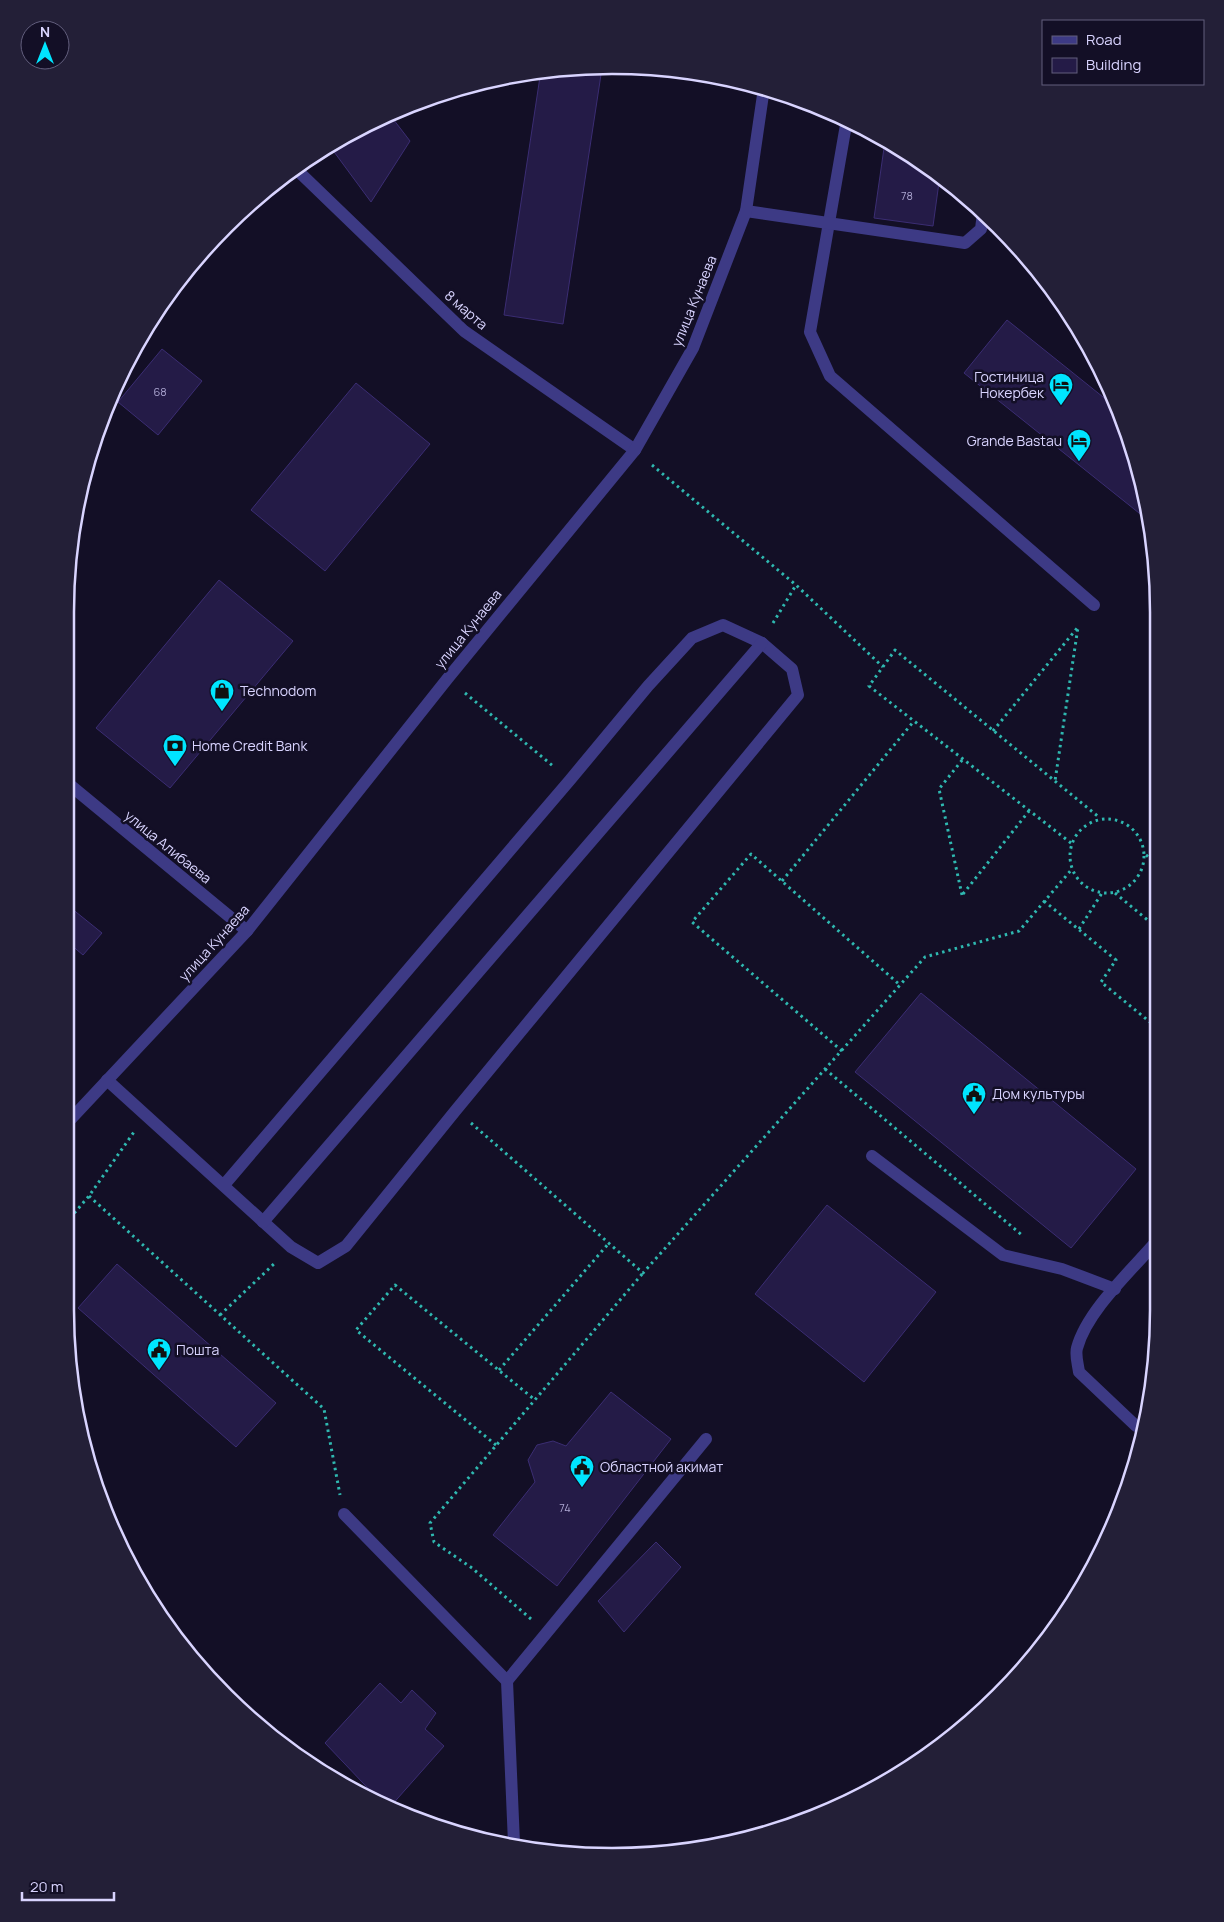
<svg xmlns="http://www.w3.org/2000/svg" width="1224" height="1922" font-family="Manrope,sans-serif">
	<style>
		.building { fill: #241b47; stroke: #3b2d73 }
		.lines { fill: none; stroke-linecap: round; stroke-linejoin: round }
		.path { stroke: #2fb8b0; stroke-width: 3; stroke-dasharray: 2.5 4; stroke-linecap: butt }
		.service { stroke: #3d3a85; stroke-width: 12 }
		.minor { stroke: #3d3a85; stroke-width: 12 }
		.tertiary { stroke: #3d3a85; stroke-width: 12 }
		.labels { text-anchor: middle; stroke-width: 5; stroke-linejoin: round; paint-order: stroke }
		.number-label { font-size: 11px; fill: #aca6d1 }
		.street-label { font-size: 14px; fill: #d9d4ff; stroke: #130f26 }
		.poi-label { font-size: 14px; fill: #d9d4ff; stroke: #130f26; text-anchor: start }
		.rim { fill: none; stroke: #d9d4ff; stroke-width: 2.5 }
	</style>
	<rect width="100%" height="100%" fill="#130f26"/>
	<g class="building">
		<path d="M602,68L563,324L504,315L541,70Z"/>
		<path d="M390,115L410,141L371,202L329,145L339,138Z"/>
		<path d="M885,141L940,175L933,226L874,218Z"/>
		<path d="M1007,320L1113,405L1140,470L1149,521L964,373Z"/>
		<path d="M162,349L202,381L158,435L118,402Z"/>
		<path d="M356,383L430,444L325,571L251,510Z"/>
		<path d="M219,580L293,641L170,788L96,728Z"/>
		<path d="M71,908L102,933L83,955L70,944Z"/>
		<path d="M921,993L1136,1169L1071,1248L855,1072Z"/>
		<path d="M827,1205L936,1292L864,1382L755,1294Z"/>
		<path d="M117,1264L276,1403L236,1447L78,1308Z"/>
		<path d="M611,1392L671,1439L557,1586L493,1535L535,1482L528,1460L537,1445L553,1441L566,1446Z"/>
		<path d="M656,1542L681,1567L624,1632L598,1601Z"/>
		<path d="M380,1683L401,1703L412,1690L436,1713L425,1729L444,1746L390,1807L382,1803L325,1743Z"/>
	</g>
	<g class="lines">
		<g class="path">
			<path d="M652,465L796,585L883,667"/>
			<path d="M773,623L796,585"/>
			<path d="M465,693L553,766"/>
			<path d="M993,731L1078,627L1055,781"/>
			<circle cx="1107" cy="856" r="37"/>
			<path d="M1071,843L869,686L895,650L1100,818"/>
			<path d="M1146,855L1157,864"/>
			<path d="M782,881L914,721"/>
			<path d="M1115,893L1156,927"/>
			<path d="M963,894L1029,811"/>
			<path d="M962,895L939,789L963,759"/>
			<path d="M1044,901L1116,960L1101,982L1156,1027"/>
			<path d="M1079,929L1102,893"/>
			<path d="M842,1051L692,922L751,854L900,985"/>
			<path d="M825,1069L1023,1236"/>
			<path d="M471,1123L643,1273L925,957L1019,931L1072,869"/>
			<path d="M89,1196L324,1409L340,1495"/>
			<path d="M70,1218L89,1196L134,1132"/>
			<path d="M220,1315L276,1262"/>
			<path d="M499,1370L609,1243"/>
			<path d="M496,1445L356,1330L395,1285L535,1400"/>
			<path d="M531,1619L472,1568L434,1542L430,1523L643,1273"/>
		</g>
		<g class="service">
			<path d="M847,119L810,332L830,376L1094,605"/>
			<path d="M746,211L965,243L981,229L983,213"/>
			<path d="M107,1080L291,1247L318,1263L346,1246L456,1110L798,695L792,669L762,643L723,625L692,638L648,686L570,780L224,1185"/>
			<path d="M872,1156L1003,1255L1062,1269L1115,1289"/>
			<path d="M263,1222L762,643"/>
			<path d="M1136,1426L1079,1372C1078,1364 1075,1355 1077,1348C1087,1311 1130,1272 1155,1243"/>
			<path d="M507,1681L706,1439"/>
		</g>
		<g class="minor">
			<path d="M296,169L464,331L635,450"/>
			<path d="M70,785L247,931"/>
			<path d="M344,1514L507,1681L514,1843"/>
		</g>
		<path class="tertiary" d="M70,1120L247,931L448,678L635,450L693,348L746,211L764,88"/>
	</g>
	<defs>
		<symbol id="hotel-pin" viewBox="-11 -11 22 30"><path d="M0 17L-7.5 6A9.5 9.5 0 1 1 7.5 6Z" fill="#00e5ff" stroke="#130f26"/><path d="M-6-4.5h1.5V1H6V5H4.5V3h-9V5H-6ZM-4 0a1.8 1.8 0 1 1 3.6 0ZM.5 0V-2.5h3Q6-2.5 6 0Z" fill="#111"/></symbol>
		<symbol id="shop-pin" viewBox="-11 -11 22 30"><path d="M0 17L-7.5 6A9.5 9.5 0 1 1 7.5 6Z" fill="#00e5ff" stroke="#130f26"/><path d="M-5-2.5h2.3a2.7 3.5 0 0 1 5.4 0H5L5.5 6h-11ZM-1.5-2.5h3a1.5 2.3 0 0 0-3 0Z" fill="#111"/></symbol>
		<symbol id="bank-pin" viewBox="-11 -11 22 30"><path d="M0 17L-7.5 6A9.5 9.5 0 1 1 7.5 6Z" fill="#00e5ff" stroke="#130f26"/><path d="M-6-4H6V4H-6ZM0-2.3a2.3 2.3 0 1 0 0 4.6a2.3 2.3 0 1 0 0-4.6Z" fill="#111"/></symbol>
		<symbol id="civic-pin" viewBox="-11 -11 22 30"><path d="M0 17L-7.5 6A9.5 9.5 0 1 1 7.5 6Z" fill="#00e5ff" stroke="#130f26"/><path d="M-.6-6.5H3V-4.5H.6V-3L4-1V1h2V6H-6V1h2V-1L-.6-3ZM-1.2 2.5V6h2.4V2.5Z" fill="#111"/></symbol>
	</defs>
	<g fill-rule="evenodd">
		<use href="#hotel-pin" x="1047" y="371" width="28" height="38"/>
		<use href="#hotel-pin" x="1065" y="427" width="28" height="38"/>
		<use href="#shop-pin" x="208" y="677" width="28" height="38"/>
		<use href="#bank-pin" x="161" y="732" width="28" height="38"/>
		<use href="#civic-pin" x="960" y="1080" width="28" height="38"/>
		<use href="#civic-pin" x="145" y="1336" width="28" height="38"/>
		<use href="#civic-pin" x="568" y="1453" width="28" height="38"/>
	</g>
	<g class="labels">
		<g class="number-label">
			<text x="907" y="200">78</text>
			<text x="160" y="396">68</text>
			<text x="565" y="1512">74</text>
		</g>
		<g class="street-label">
			<text transform="translate(694 301) rotate(-68)" y="5">улица Кунаева</text>
			<text transform="translate(466 310) rotate(41)" y="5">8 марта</text>
			<text transform="translate(468 629) rotate(-51)" y="5">улица Кунаева</text>
			<text transform="translate(168 847) rotate(39)" y="5">улица Алибаева</text>
			<text transform="translate(214 943) rotate(-48)" y="5">улица Кунаева</text>
		</g>
		<g class="poi-label">
			<text x="1044" y="382" text-anchor="end">Гостиница<tspan x="1044" dy="16">Нокербек</tspan></text>
			<text x="1062" y="446" text-anchor="end">Grande Bastau</text>
			<text x="240" y="696">Technodom</text>
			<text x="192" y="751">Home Credit Bank</text>
			<text x="992" y="1099">Дом культуры</text>
			<text x="176" y="1355">Пошта</text>
			<text x="600" y="1472">Областной акимат</text>
		</g>
	</g>
	<path d="M0 0H1224V1922H0ZM612 74H612A538 538 0 0 1 1150 612V1310A538 538 0 0 1 612 1848H612A538 538 0 0 1 74 1310V612A538 538 0 0 1 612 74Z" fill="#231f37" fill-rule="evenodd"/>
	<path class="rim" d="M612 74H612A538 538 0 0 1 1150 612V1310A538 538 0 0 1 612 1848H612A538 538 0 0 1 74 1310V612A538 538 0 0 1 612 74Z"/>
	<rect x="1042" y="20" width="162" height="65" fill="#130f26" stroke="#625e7d"/>
	<rect x="1052" y="36" width="25" height="8" fill="#3d3a85" stroke="#625e7d"/>
	<text x="1086" y="45" font-size="15" fill="#d9d4ff">Road</text>
	<rect x="1052" y="58" width="25" height="15" fill="#241b47" stroke="#625e7d"/>
	<text x="1086" y="70" font-size="15" fill="#d9d4ff">Building</text>
	<g transform="translate(45 45)"><circle r="24" fill="#130f26" stroke="#625e7d"/>
	<path d="M0-4L9 19L0 12L-9 19Z" fill="#00e5ff"/>
	<text y="-8" font-size="14" font-weight="bold" text-anchor="middle" fill="#d9d4ff">N</text>
	</g>
	<path d="M22 1892v8h92v-8" fill="none" stroke="#d9d4ff" stroke-width="2.5"/>
	<text x="30" y="1892" font-size="15" fill="#d9d4ff" stroke="#130f26" stroke-width="4" paint-order="stroke">20 m</text>
</svg>
